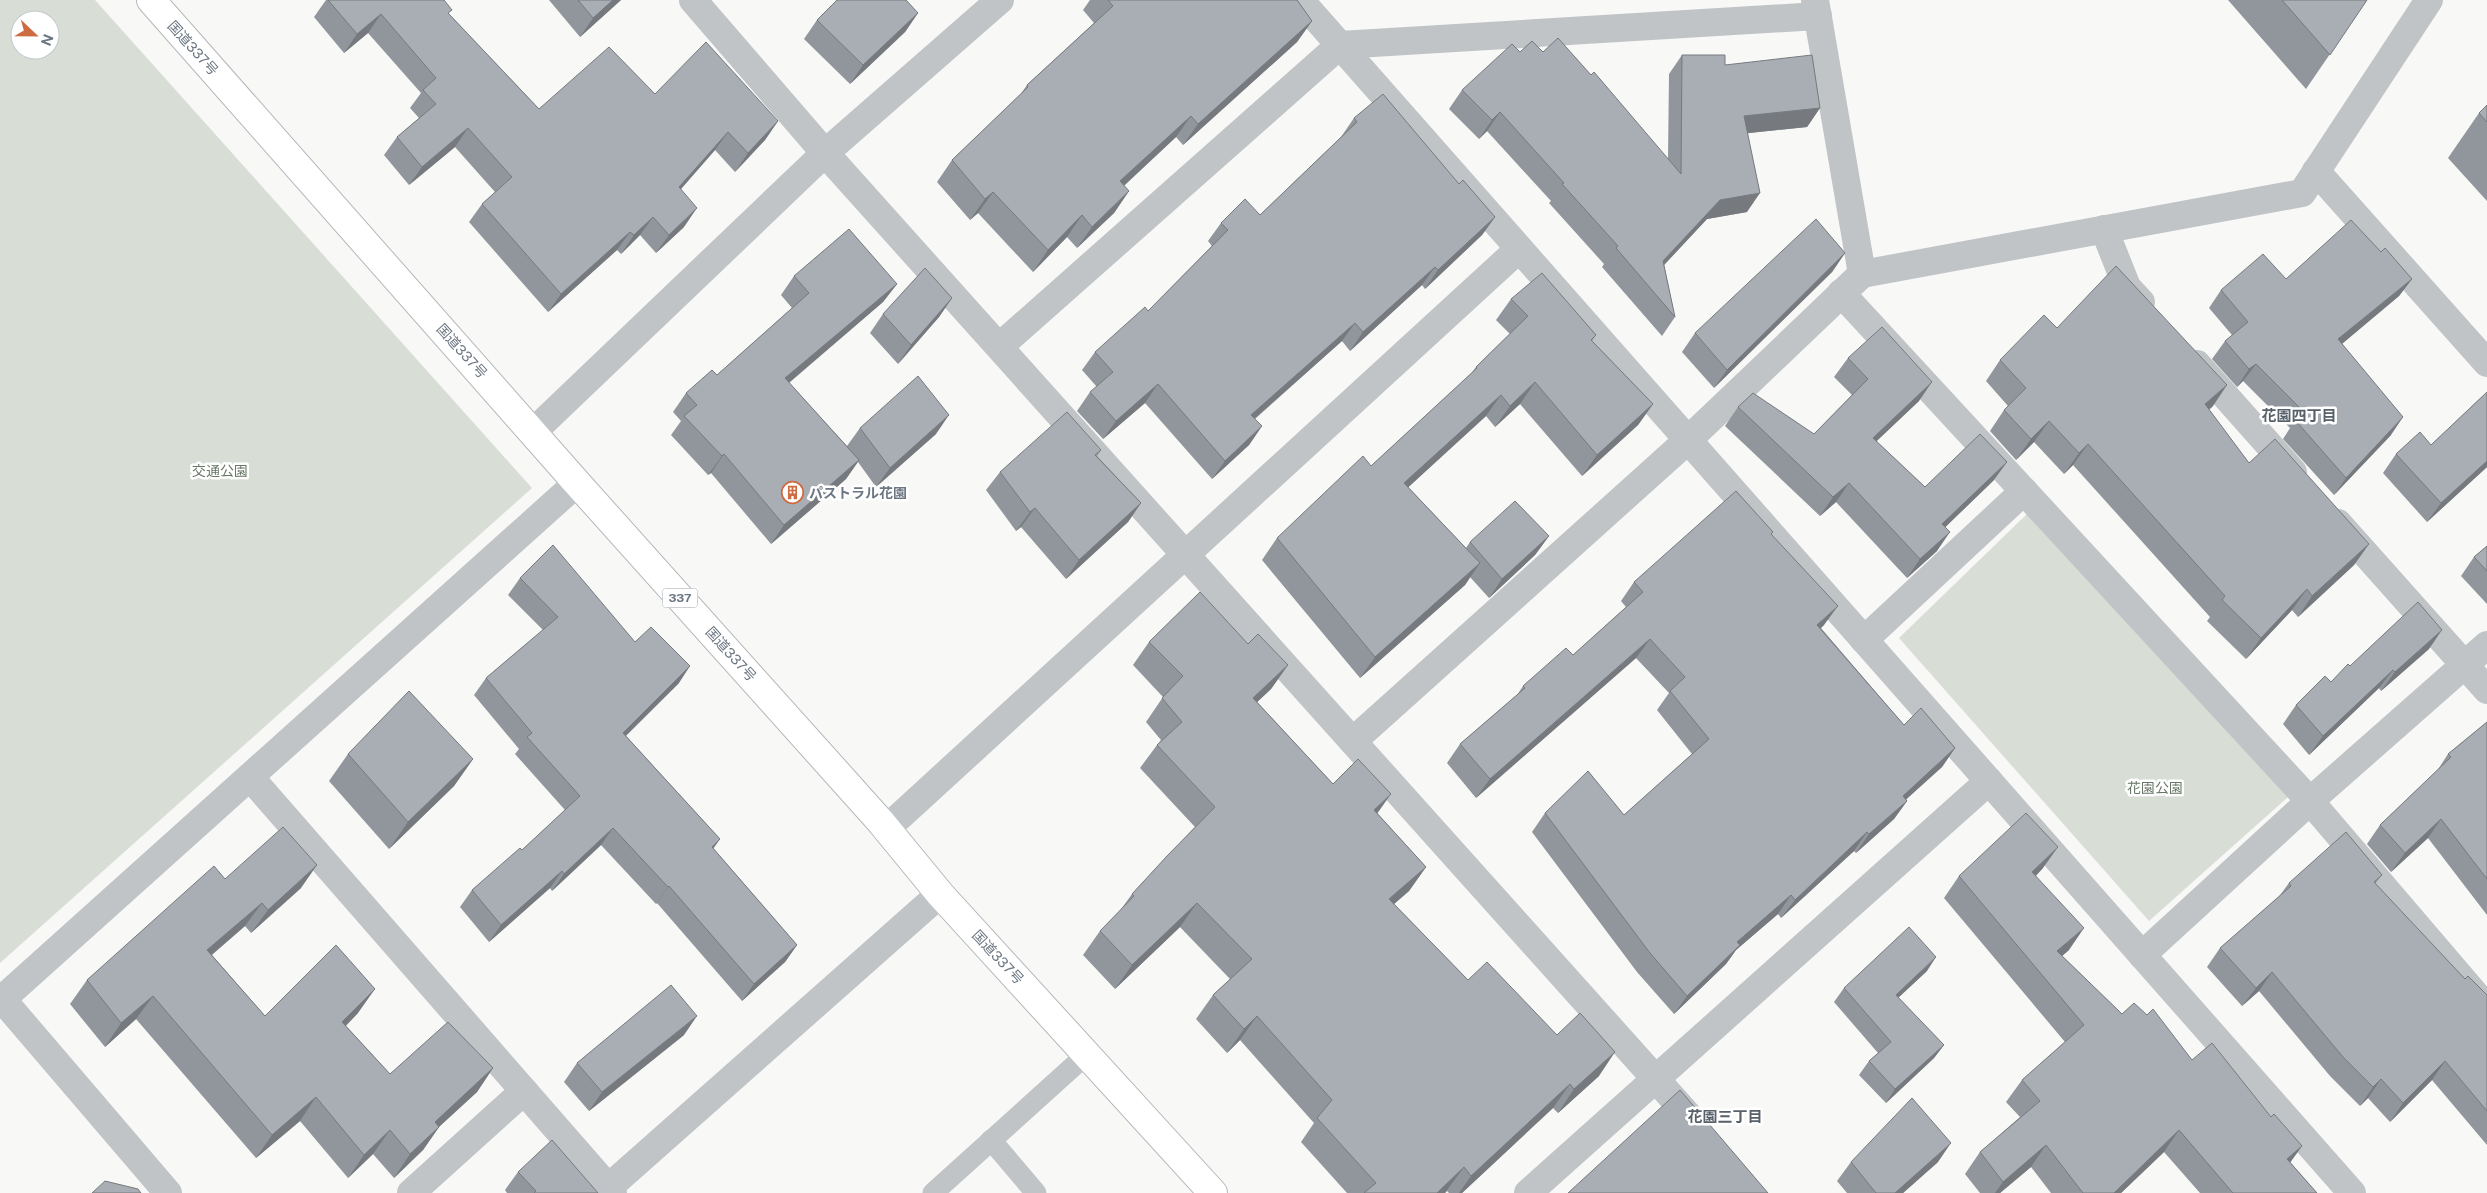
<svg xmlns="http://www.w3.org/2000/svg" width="2487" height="1193" font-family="'Public Sans','Noto Sans JP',sans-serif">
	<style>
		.green { fill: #d8ddd6; fill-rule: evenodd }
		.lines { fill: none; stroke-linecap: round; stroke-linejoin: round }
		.trunk-casing { stroke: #b5b7ba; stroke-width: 30 }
		.service { stroke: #c1c4c7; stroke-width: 21 }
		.minor { stroke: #c1c4c7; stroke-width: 28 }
		.trunk { stroke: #fff; stroke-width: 28 }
		.wall { fill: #90969b }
		.shaded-wall { fill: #767a7e }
		.building { fill: #a8aeb4; stroke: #767a7e }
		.labels { text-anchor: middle; stroke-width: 5; stroke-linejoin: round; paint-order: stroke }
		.shield { fill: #fff; stroke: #98a0a8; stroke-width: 1 }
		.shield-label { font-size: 12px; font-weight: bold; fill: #6c7783 }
		.street-label { font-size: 14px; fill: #6c7783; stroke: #fff }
		.park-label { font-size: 14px; fill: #677666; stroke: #fff }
		.poi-label { font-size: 14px; font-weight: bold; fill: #6c7783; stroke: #fff; text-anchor: start }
		.neighbourhood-label { font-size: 15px; font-weight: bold; fill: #58616a; stroke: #fff }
	</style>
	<rect width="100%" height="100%" fill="#f8f8f7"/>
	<g class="green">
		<path d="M0,0H95L532,488L0,963ZM20,20H50V50H20Z"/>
		<path d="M2028,513L2289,796L2149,921L1899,638Z"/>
	</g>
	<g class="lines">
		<defs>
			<path id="trunk" d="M151,0L577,483L880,821L940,894L1213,1193"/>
		</defs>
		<use href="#trunk" class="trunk-casing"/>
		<g class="service">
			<path d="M991,1140L1036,1193"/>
			<path d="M933,1193L1087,1054"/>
		</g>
		<g class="minor">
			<path d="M693,0L825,153L1696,1124"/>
			<path d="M1300,0L2352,1193"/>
			<path d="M2316,171L2487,363"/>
			<path d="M2104,229L2127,287L2141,302"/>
			<path d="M1862,274L2302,193L2429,0"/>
			<path d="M1841,293L2310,801L2487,1008"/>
			<path d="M1000,346L1340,45L1818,16"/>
			<path d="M2197,364L2293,472"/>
			<path d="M534,431L825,153L1000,0"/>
			<path d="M2338,523L2487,690"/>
			<path d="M1864,640L2024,491"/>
			<path d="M1353,741L1688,440L1862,274L1815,0"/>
			<path d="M250,777L613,1193"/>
			<path d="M886,829L1519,249"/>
			<path d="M2142,955L2310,801L2487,645"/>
			<path d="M2,999L168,1193"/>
			<path d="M0,1001L577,483"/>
			<path d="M608,1188L940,894"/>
			<path d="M411,1193L524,1091"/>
			<path d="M1528,1193L1989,781"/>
		</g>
		<use href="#trunk" class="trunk"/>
	</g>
	<g class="wall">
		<path d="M326,0H444L449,14L539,109L655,94L778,121L765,140L735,172L715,150L681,189L684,227L656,253L640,235L621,254L617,250L548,312L469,222L482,204L495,192L455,147L409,185L384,155L397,137L419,118L410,108L421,93L368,33L344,53L314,17Z"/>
		<path d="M549,0H621L580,37Z"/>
		<path d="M1090,0H1297L1312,21L1297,42L1183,145L1176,137L1124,186L1129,191L1114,213L1077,248L1067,237L1033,272L978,213L970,220L937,182L952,160L1020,95L1027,85L1094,23L1083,10Z"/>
		<path d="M2228,0H2367L2306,89Z"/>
		<path d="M918,13L905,32L850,84L804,39L817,20Z"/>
		<path d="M1520,52H1543L1668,159L1669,74L1682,55L1725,65L1820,108L1807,127L1748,133L1747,212L1707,219L1664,265L1675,317L1662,336L1602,267L1604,264L1549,203L1551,201L1487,131L1479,139L1449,109L1462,90Z"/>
		<path d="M2487,105V201L2448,158L2479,113Z"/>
		<path d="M1354,118L1459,184L1495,217L1482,235L1425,289L1422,285L1350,351L1342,341L1255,419L1262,426L1249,445L1212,479L1145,403L1103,439L1077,411L1090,392L1097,387L1082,370L1095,352L1148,311L1212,246L1208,241L1221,223L1260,215L1341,137Z"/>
		<path d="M2381,252L2412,279L2399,296L2342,344L2391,435L2334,495L2283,439L2290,428L2243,381L2237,387L2212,359L2225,341L2232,335L2209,308L2221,290L2286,279Z"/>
		<path d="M1845,253L1832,272L1714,388L1682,352L1695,333Z"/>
		<path d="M794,276L897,284L883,302L789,383L847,446L860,428L936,434L876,487L858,462L846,479L771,544L711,473L708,475L671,435L681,421L673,412L686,393L717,375L792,308L781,295Z"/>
		<path d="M952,298L939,317L898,364L870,333L883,314Z"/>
		<path d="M1511,299L1596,335L1592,341L1653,404L1638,425L1582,476L1520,404L1495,427L1486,416L1408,487L1466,548L1470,542L1549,536L1535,555L1489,598L1470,577L1465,585L1360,678L1262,560L1277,538L1371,466L1470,375L1476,367L1510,334L1496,320Z"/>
		<path d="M2057,328L2213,406L2209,410L2249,463L2369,544L2354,565L2298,617L2292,610L2246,659L2207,621L2210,617L2073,465L2064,474L2034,442L2016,460L1990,431L2004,410L2008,406L1986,381L2000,360Z"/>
		<path d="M1848,358L1919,401L1876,441L1925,487L2007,462L1993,481L1945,527L1937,551L1907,578L1836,502L1820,516L1725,426L1738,407L1814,434L1852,395L1834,377Z"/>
		<path d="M2487,392V467L2427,522L2383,473L2396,454L2431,445Z"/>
		<path d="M1101,450L1097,456L1141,503L1128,522L1066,579L1021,527L1016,531L986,490L1000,472Z"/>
		<path d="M1773,532L1771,535L1824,625L1821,628L1904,725L1955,748L1942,767L1906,799L1907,801L1894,819L1856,853L1854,851L1781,918L1778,914L1736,950L1726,964L1674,1014L1637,972L1532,832L1545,813L1624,815L1692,754L1657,710L1669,693L1636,658L1476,798L1447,763L1460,744L1517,695L1523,686L1573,655L1626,607L1621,601L1634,582Z"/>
		<path d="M2487,546V604L2461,576L2474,557Z"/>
		<path d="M520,578L635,642L679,683L626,736L720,839L713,848L797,945L785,962L742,1001L657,903L656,904L601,845L552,891L550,888L489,942L460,907L472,890L522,850L565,810L515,754L519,749L474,695L486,678L543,630L508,595Z"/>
		<path d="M1149,642L1248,644L1288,665L1271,689L1257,702L1333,784L1377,813L1426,867L1409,891L1394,904L1468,980L1557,1035L1599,1076L1558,1113L1553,1108L1462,1193H1449L1447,1191L1445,1193H1347L1301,1142L1314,1123L1240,1040L1227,1053L1196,1019L1213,995L1230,979L1180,927L1115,989L1083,955L1100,931L1119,912L1132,894L1195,827L1140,768L1157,745L1161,740L1146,722L1163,697L1133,665Z"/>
		<path d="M2429,649L2381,691L2379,688L2309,755L2283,724L2296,705L2331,682L2350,666Z"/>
		<path d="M2487,722V915L2428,838L2391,872L2367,844L2380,825L2437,771L2448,754Z"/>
		<path d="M348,754L473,759L454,786L389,849L329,781Z"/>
		<path d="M2043,868L2036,876L2069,950L2062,956L2122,1014L2192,1060L2271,1117L2302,1146L2290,1162L2317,1193H2200L2164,1152L2121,1193H2051L2031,1167L2000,1193H1980L1965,1174L1980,1152L2020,1117L2006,1102L2022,1080L2065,1042L1944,898L1959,876Z"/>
		<path d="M2382,875L2375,884L2465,979L2487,995V1145L2432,1080L2390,1122L2368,1098L2360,1106L2330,1076L2259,991L2242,1006L2207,967L2220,948L2278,898L2289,883Z"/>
		<path d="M225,879L301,888L251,933L245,926L212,955L265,1016L358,1013L346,1026L390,1074L493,1068L477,1092L439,1127L423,1150L394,1178L373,1154L348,1178L300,1121L256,1158L136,1019L105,1047L70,1004L87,980Z"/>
		<path d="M1927,971L1898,998L1944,1045L1934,1058L1886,1103L1859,1075L1869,1061L1878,1053L1834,1002L1844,988Z"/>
		<path d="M684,1035L589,1111L564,1082L577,1063Z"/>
		<path d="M1851,1162H1938L1903,1193H1847L1837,1181Z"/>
		<path d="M518,1172L598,1193H507L505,1190Z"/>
	</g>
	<g class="shaded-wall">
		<path d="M613,0H621L580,37L593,18Z"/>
		<path d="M918,13L905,32L850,84L863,65Z"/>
		<path d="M381,14L368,33L344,53L357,34Z"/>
		<path d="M1312,21L1297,42L1183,145L1198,124Z"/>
		<path d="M1820,108L1807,127L1731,135L1744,116Z"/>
		<path d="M1500,112L1487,131L1479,139L1492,120Z"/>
		<path d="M1191,116L1176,137L1105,203L1120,181Z"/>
		<path d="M778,121L765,140L735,172L748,153Z"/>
		<path d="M468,128L455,147L409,185L422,167Z"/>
		<path d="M728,132L715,150L666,206L679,187Z"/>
		<path d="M1129,191L1114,213L1077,248L1092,227Z"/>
		<path d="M993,192L978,213L970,220L985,199Z"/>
		<path d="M1760,193L1747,212L1707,219L1650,280L1663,261L1720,200Z"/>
		<path d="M697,208L684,227L656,253L669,235Z"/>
		<path d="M1082,215L1067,237L1033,272L1048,250Z"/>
		<path d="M653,217L640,235L621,254L634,235Z"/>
		<path d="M1495,217L1482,235L1425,289L1438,270Z"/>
		<path d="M630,232L617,250L548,312L561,294Z"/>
		<path d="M1845,253L1832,272L1714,388L1727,370Z"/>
		<path d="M1435,267L1422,285L1350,351L1363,332Z"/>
		<path d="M2412,279L2399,296L2326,357L2338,339Z"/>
		<path d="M897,284L883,302L772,397L785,378Z"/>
		<path d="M952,298L939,317L898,364L911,345Z"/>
		<path d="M1355,323L1342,341L1238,433L1251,415Z"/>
		<path d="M2256,364L2243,381L2237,387L2249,369Z"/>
		<path d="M1535,382L1520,404L1495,427L1510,406Z"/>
		<path d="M1932,382L1919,401L1860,457L1873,438Z"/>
		<path d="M1158,384L1145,403L1103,439L1116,421Z"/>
		<path d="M2227,385L2213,406L2190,425L2205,404Z"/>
		<path d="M1501,395L1486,416L1389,505L1404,483Z"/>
		<path d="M1653,404L1638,425L1582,476L1597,455Z"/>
		<path d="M949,415L936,434L876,487L890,468Z"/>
		<path d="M2403,417L2391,435L2334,495L2346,478Z"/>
		<path d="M2049,421L2034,442L2016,460L2031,439Z"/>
		<path d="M1262,426L1249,445L1212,479L1225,461Z"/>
		<path d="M2088,444L2073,465L2064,474L2079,453Z"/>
		<path d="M724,454L711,473L708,475L722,456Z"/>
		<path d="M859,460L846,479L771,544L784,525Z"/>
		<path d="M2487,461V467L2427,522L2441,503Z"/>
		<path d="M2007,462L1993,481L1929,543L1942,524Z"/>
		<path d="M1849,483L1836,502L1820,516L1833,497Z"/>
		<path d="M1141,503L1128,522L1066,579L1079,560Z"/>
		<path d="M1035,508L1021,527L1016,531L1030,512Z"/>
		<path d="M1950,532L1937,551L1907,578L1920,559Z"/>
		<path d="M1549,536L1535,555L1489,598L1502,579Z"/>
		<path d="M2369,544L2354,565L2298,617L2312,596Z"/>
		<path d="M1480,563L1465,585L1360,678L1375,657Z"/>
		<path d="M2307,589L2292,610L2246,659L2261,638Z"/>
		<path d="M1838,606L1824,625L1804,643L1817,625Z"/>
		<path d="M2442,630L2429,649L2381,691L2395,672Z"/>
		<path d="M1650,639L1636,658L1476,798L1490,779Z"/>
		<path d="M1288,665L1271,689L1236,722L1253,698Z"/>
		<path d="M690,666L679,683L611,750L623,733Z"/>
		<path d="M2393,670L2379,688L2309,755L2323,736Z"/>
		<path d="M1955,748L1942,767L1889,815L1903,796Z"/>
		<path d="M473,759L454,786L389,849L408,822Z"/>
		<path d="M1391,794L1374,818V810Z"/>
		<path d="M1907,801L1894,819L1856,853L1869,834Z"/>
		<path d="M2441,819L2428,838L2391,872L2405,853Z"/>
		<path d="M613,828L601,845L552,891L564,874Z"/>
		<path d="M1867,832L1854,851L1781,918L1795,900Z"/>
		<path d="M720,839L708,856L712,847Z"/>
		<path d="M2058,847L2043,868L2017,894L2032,872Z"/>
		<path d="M317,865L301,888L251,933L268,910Z"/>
		<path d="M1426,867L1409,891L1372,923L1389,899Z"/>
		<path d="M562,871L550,888L489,942L501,925Z"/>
		<path d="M669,886L657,903L656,904L668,887Z"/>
		<path d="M1791,895L1778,914L1736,950L1726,964L1674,1014L1687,996L1737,942Z"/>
		<path d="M262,903L245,926L190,973L207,950Z"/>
		<path d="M1197,903L1180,927L1115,989L1132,965Z"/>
		<path d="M2084,928L2069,950L2042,973L2057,951Z"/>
		<path d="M797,945L785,962L742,1001L754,984Z"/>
		<path d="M1936,957L1927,971L1886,1009L1896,995Z"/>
		<path d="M2272,972L2259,991L2242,1006L2256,988Z"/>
		<path d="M375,989L358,1013L326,1045L342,1022Z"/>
		<path d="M153,996L136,1019L105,1047L121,1023Z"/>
		<path d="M697,1016L684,1035L589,1111L602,1092Z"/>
		<path d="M1257,1016L1240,1040L1227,1053L1244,1029Z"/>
		<path d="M1944,1045L1934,1058L1886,1103L1895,1089Z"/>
		<path d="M1615,1052L1599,1076L1558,1113L1574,1089Z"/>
		<path d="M2445,1061L2432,1080L2390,1122L2403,1103Z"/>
		<path d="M493,1068L477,1092L418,1146L435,1122Z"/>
		<path d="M2381,1079L2368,1098L2360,1106L2373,1087Z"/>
		<path d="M1570,1084L1553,1108L1462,1193H1459L1471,1176Z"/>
		<path d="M316,1097L300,1121L256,1158L272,1135Z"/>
		<path d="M439,1127L423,1150L394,1178L410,1154Z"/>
		<path d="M390,1130L373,1154L348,1178L364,1155Z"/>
		<path d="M2179,1130L2164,1152L2121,1193H2114Z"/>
		<path d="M1951,1143L1938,1162L1903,1193H1895Z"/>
		<path d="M2046,1145L2031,1167L2000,1193H1995L2003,1182Z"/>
		<path d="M2302,1146L2287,1167V1159Z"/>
		<path d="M1464,1167L1445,1193H1437Z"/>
	</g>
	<g class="building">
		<path d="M328,0H444L452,10L448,13L539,109L609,47L655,94L706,42L778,121L748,153L728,132L679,187L697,208L669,235L653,217L634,235L630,232L561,294L482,204L512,177L468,128L422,167L397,137L436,104L423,90L436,78L381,14L357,34Z"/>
		<path d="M578,0H613L593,18Z"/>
		<path d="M837,0H906L918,13L863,65L817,20Z"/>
		<path d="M1108,0H1297L1312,21L1198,124L1191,116L1120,181L1129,191L1092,227L1082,215L1048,250L993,192L985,199L952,160L1028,87L1027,85L1113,6Z"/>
		<path d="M2282,0H2367L2330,55Z"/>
		<path d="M1558,38L1591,75L1594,72L1681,174L1682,55H1725V65L1812,55L1820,108L1744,116L1760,193L1720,200L1663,261L1675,317L1616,248L1618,246L1562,184L1564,183L1500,112L1492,120L1462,90L1512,44L1520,52L1532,41L1543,52Z"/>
		<path d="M1383,94L1459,184L1463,180L1495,217L1438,270L1435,267L1363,332L1355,323L1251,415L1262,426L1225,461L1158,384L1116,421L1090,392L1113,372L1095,352L1145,307L1148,311L1228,230L1221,223L1245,199L1260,215L1357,122L1354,118Z"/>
		<path d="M2487,105V122L2479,113Z"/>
		<path d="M1816,219L1845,253L1727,370L1695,333Z"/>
		<path d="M2351,220L2381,252L2385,248L2412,279L2338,339L2403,417L2346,478L2296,421L2305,413L2256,364L2249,369L2225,341L2248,322L2221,290L2263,254L2286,279Z"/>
		<path d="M849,229L897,284L785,378L859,460L784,525L724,454L722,456L684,416L697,405L686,393L712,370L717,375L809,293L794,276Z"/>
		<path d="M2116,266L2227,385L2205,404L2249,463L2275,439L2369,544L2312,596L2307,589L2261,638L2222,600L2225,596L2088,444L2079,453L2049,421L2031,439L2004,410L2026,388L2000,360L2044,315L2057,328Z"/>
		<path d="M925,268L952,298L911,345L883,314Z"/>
		<path d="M1542,273L1596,335L1591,340L1653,404L1597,455L1535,382L1510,406L1501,395L1404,483L1480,563L1375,657L1277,538L1363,456L1371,466L1477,368L1476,367L1528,316L1511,299Z"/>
		<path d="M1882,327L1932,382L1873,438L1925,487L1980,434L2007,462L1942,524L1950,532L1920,559L1849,483L1833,497L1738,407L1753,393L1814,434L1868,379L1848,358Z"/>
		<path d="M918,376L949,415L890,468L860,428Z"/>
		<path d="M2487,392V461L2441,503L2396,454L2420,432L2431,445Z"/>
		<path d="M1067,412L1101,450L1095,455L1141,503L1079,560L1035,508L1030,512L1000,472Z"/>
		<path d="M1736,491L1773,532L1771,534L1838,606L1817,625L1904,725L1921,708L1955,748L1903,796L1907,801L1869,834L1867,832L1795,900L1791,895L1737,942L1740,945L1687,996L1650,953L1545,813L1588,771L1624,815L1709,739L1670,691L1685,677L1650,639L1490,779L1460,744L1525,688L1523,686L1566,648L1573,655L1643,592L1634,582Z"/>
		<path d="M1515,501L1549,536L1502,579L1470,542Z"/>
		<path d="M553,545L635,642L651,627L690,666L623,733L720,839L712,847L797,945L754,984L669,886L668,887L613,828L564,874L562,871L501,925L472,890L520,848L522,850L580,796L527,737L532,733L486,678L558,617L520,578Z"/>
		<path d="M2487,546V571L2474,557Z"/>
		<path d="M1200,592L1248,644L1258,634L1288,665L1253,698L1333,784L1358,759L1391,794L1374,810L1426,867L1389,899L1468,980L1487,962L1557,1035L1580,1013L1615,1052L1574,1089L1570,1084L1471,1176L1464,1167L1437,1193H1364L1376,1183L1317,1118L1332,1100L1257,1016L1244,1029L1213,995L1252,959L1197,903L1132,965L1100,931L1134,896L1132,894L1167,856L1215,807L1157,745L1182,722L1162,698L1183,676L1149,642Z"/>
		<path d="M2418,602L2442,630L2395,672L2393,670L2323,736L2296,705L2325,676L2331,682L2348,664L2350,666Z"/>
		<path d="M409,691L473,759L408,822L348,754Z"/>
		<path d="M2487,722V879L2441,819L2405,853L2380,825L2451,757L2448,754Z"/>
		<path d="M2026,813L2058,847L2032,872L2084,928L2057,951L2122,1014L2134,1003L2147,1015L2153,1009L2192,1060L2212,1043L2271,1117L2274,1114L2302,1146L2287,1159L2317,1193H2233L2179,1130L2114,1193H2083L2046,1145L2003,1182L1980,1152L2040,1101L2022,1080L2084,1025L1959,876Z"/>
		<path d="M283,827L317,865L268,910L262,903L207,950L265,1016L336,945L375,989L342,1022L390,1074L448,1022L493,1068L435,1122L439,1127L410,1154L390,1130L364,1155L316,1097L272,1135L153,996L121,1023L87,980L214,866L225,879Z"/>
		<path d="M2346,832L2382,875L2374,882L2465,979L2468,976L2487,995V1111L2445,1061L2403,1103L2381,1079L2373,1087L2343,1057L2272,972L2256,988L2220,948L2291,886L2289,883Z"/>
		<path d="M1909,927L1936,957L1896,995L1944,1045L1895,1089L1869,1061L1891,1042L1844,988Z"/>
		<path d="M671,985L697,1016L602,1092L577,1063Z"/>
		<path d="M1680,1090L1768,1193H1568Z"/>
		<path d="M1912,1098L1951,1143L1895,1193H1876L1851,1162Z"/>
		<path d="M552,1140L598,1193H534L536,1191L518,1172Z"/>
		<path d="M105,1181L138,1189L141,1193H92Z"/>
	</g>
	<defs>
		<symbol id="building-ring" viewBox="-11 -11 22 22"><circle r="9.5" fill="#fff" stroke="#cd6b42" stroke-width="1.5"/><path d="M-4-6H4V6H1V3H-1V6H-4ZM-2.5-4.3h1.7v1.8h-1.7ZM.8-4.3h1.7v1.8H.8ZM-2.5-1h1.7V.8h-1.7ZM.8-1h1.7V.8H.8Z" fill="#cd6b42"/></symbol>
	</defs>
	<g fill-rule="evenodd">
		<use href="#building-ring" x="780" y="480" width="25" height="25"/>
	</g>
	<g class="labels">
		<rect class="shield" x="662.5" y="588.5" width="35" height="19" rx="4"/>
		<g class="shield-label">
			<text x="680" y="602">337</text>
		</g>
		<g class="street-label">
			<text transform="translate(193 48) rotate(48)" y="5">国道337号</text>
			<text transform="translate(462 351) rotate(48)" y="5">国道337号</text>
			<text transform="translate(731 654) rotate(48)" y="5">国道337号</text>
			<text transform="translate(998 957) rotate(47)" y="5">国道337号</text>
		</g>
		<g class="park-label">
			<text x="220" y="476">交通公園</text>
			<text x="2155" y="793">花園公園</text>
		</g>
		<g class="poi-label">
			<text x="809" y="498">パストラル花園</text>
		</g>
		<g class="neighbourhood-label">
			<text x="2299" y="421">花園四丁目</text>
			<text x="1725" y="1122">花園三丁目</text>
		</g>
	</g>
	<g transform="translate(35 35) rotate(112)"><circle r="24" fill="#ffffff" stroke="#c4c9cd"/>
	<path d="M0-4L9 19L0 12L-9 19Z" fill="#cd6b42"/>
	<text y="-8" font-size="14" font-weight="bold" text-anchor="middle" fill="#6c7783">N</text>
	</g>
</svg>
